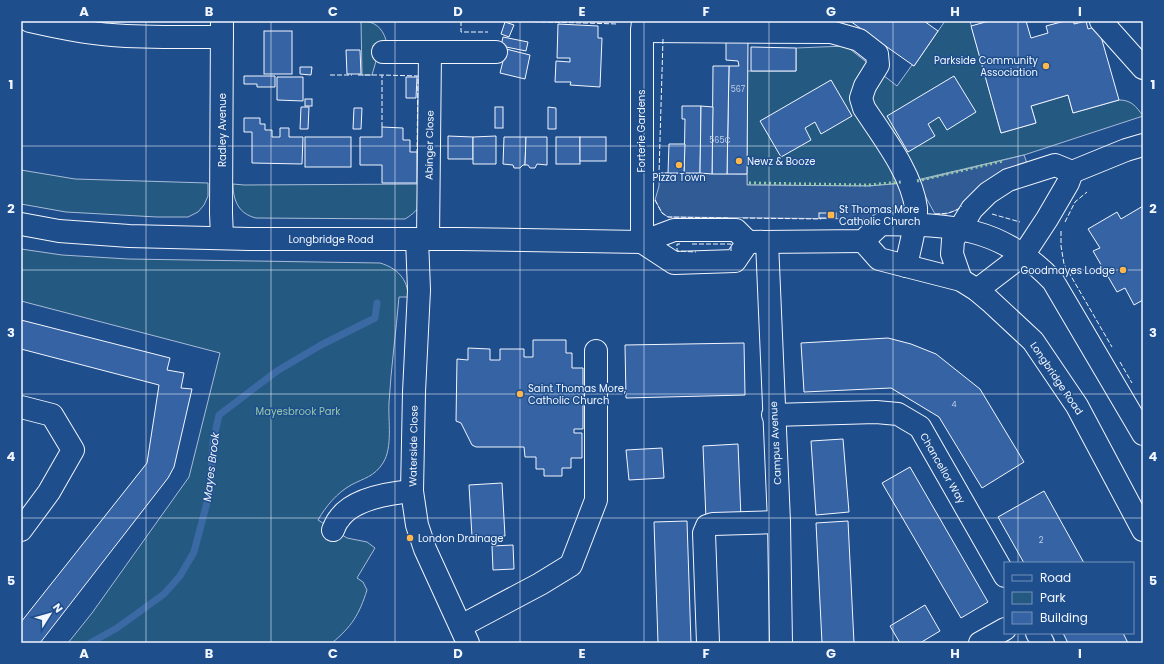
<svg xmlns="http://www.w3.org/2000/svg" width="1164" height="664" font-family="Poppins,sans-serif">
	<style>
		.green { fill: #245a82; stroke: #a8bbd7 }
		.parking { fill: #305b95; stroke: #a8bbd7 }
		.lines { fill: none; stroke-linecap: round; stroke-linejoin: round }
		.stream { stroke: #3b69a3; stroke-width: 7 }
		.building { fill: #3563a3; stroke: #f2f6ff }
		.minor-casing { stroke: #f2f6ff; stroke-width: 24 }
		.major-casing { stroke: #f2f6ff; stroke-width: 24 }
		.minor { stroke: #1f4e8c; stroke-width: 22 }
		.major { stroke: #1f4e8c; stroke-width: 22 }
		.hedge { stroke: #97c8a6; stroke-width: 3; stroke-dasharray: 2 3; stroke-linecap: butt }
		.fence { stroke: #f2f6ff; stroke-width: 1; stroke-dasharray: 5 2; stroke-linecap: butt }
		.grid { fill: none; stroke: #f2f6ff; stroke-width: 1; stroke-opacity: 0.55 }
		.poi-dot { fill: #ffb74d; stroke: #1f4e8c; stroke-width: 1.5 }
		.labels { text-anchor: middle; stroke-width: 3; stroke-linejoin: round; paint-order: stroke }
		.number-label { font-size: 8px; fill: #c3d1e8 }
		.poi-label { font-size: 10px; fill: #f2f6ff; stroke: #1f4e8c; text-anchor: start }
		.street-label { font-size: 10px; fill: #f2f6ff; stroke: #1f4e8c }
		.park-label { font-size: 10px; fill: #97c8a6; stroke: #1f4e8c }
		.water-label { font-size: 11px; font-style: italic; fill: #f2f6ff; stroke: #1f4e8c }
		.neatline { fill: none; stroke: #f2f6ff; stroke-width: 1.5 }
		.grid-label { font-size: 13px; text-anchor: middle; font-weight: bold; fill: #f2f6ff }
	</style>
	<rect width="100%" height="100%" fill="#1f4e8c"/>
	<g class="green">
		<path d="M361,21C374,21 382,27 386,40L378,54L372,75H362Z"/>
		<path d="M945,21H970L1001,133L1036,123L1031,106L1068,95L1073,113L1119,100C1131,100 1136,106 1143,116L1024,155L904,183L869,186L747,185V71H796V48L846,46L897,86L912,65L914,66Z"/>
		<path d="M21,170L75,179L208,183V196L204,205L198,212L188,217H157L66,212L21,204Z"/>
		<path d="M233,184L244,185L423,184C420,203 423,208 405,219L256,218C239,214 233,201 233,184Z"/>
		<path d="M21,249L62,255L128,259L380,263C397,268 408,279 408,297H399C396,332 391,368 389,403C388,421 393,447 383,463C374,477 364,478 351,485C337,493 326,506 318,520L347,538L367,542L375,548L357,578L363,582L367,590C359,615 352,626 332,643H68L92,613L189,477L220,353L21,301Z"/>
	</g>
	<g class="parking">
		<path d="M1024,155L1028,166L975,194L959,209L946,214H935L917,181Z"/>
		<path d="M659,173L747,174V185L869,186L904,183L907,216L868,219L668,217L662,213L655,200L659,186Z"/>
	</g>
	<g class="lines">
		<path class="stream" d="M90,643L117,628L164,594L180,576L194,552L210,491L213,442L219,415L277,371L321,345L375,318L377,303"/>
	</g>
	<g class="building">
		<path d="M850,21H924L938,31L914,66Z"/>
		<path d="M989,21H1026L1031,38L1048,33L1046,26L1065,21H1074V24L1086,21L1088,29L1098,26L1119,100L1073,113L1068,95L1031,106L1036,123L1001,133L971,26Z"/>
		<path d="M505,22L514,25L509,37L501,34Z"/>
		<path d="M558,24L598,26V38H602L600,87L570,85L571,82H555L556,61L570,62V58H557Z"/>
		<rect x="264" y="31" width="28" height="43"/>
		<path d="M503,37L528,42L526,51L501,46Z"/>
		<path d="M726,37H748L747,174H727L729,66H739L738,61L726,60Z"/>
		<path d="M751,47L796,48V71H751Z"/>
		<path d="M506,49L530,55L525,79L500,73Z"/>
		<path d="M346,50H360L361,74H347Z"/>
		<path d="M713,66H729L727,174H712Z"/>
		<path d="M300,67H312L311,75L300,74Z"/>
		<path d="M244,76H275V87H257V84H244Z"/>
		<path d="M954,76L976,112L947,130L939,117L928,124L935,136L908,152L887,116Z"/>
		<path d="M277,77H303V101L277,100Z"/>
		<path d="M406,77H417L416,98H406Z"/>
		<path d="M831,80L852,116L821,134L815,122L805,128L811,140L781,157L760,121Z"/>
		<rect x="305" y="99" width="7" height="7"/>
		<path d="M682,106H701L700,173H684L685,119H682Z"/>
		<path d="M701,106L713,107L712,174L700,173Z"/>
		<path d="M301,107H309L308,129H300Z"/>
		<rect x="495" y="107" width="8" height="21"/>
		<path d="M548,107L556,108V129H548Z"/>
		<path d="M354,108H362L361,129H353Z"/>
		<path d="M244,118H260V124H265V130H272V137H280V128H289V137H303L302,164L252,163V132H244Z"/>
		<path d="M382,127L403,128V140H410V152H417V183H382V165H360V137H382Z"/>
		<path d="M448,136L473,137V159H448Z"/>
		<path d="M496,136V164H473V137Z"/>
		<rect x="305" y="137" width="46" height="30"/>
		<path d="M504,137H526L525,165H523L520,168H514L513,165L503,164Z"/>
		<path d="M526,137H547V165L537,164L535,168H530L528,165H525Z"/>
		<rect x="556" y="137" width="24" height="27"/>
		<rect x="580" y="137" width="26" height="24"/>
		<path d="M669,144H685L684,173H668Z"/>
		<path d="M1143,206V300L1134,305L1125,288L1117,292L1093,251L1100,248L1088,229L1117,212L1121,219Z"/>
		<rect x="819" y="213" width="17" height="5"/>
		<path d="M21,320L170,358L167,370L184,373L181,388L192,389L174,467L168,478L40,643H21V622L147,463L159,385L21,349Z"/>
		<path d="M888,338L911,344L936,354L980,389L1024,462L982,488L939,417L891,388L804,392L801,343Z"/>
		<path d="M533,340H566V353H572V368H583V429H574V433H582V458H571V468H562V476H544V469H536V457H525L524,447H476L472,445L461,423L456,421L457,359L468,360V348L490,349V360H500V349H524V357H533Z"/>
		<path d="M744,343L745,395L626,398L625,345Z"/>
		<path d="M843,439L849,512L816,515L811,441Z"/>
		<path d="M738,444L741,518L706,519L703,446Z"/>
		<path d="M662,448L664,478L629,480L626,450Z"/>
		<path d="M910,467L988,602L961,618L882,483Z"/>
		<path d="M502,483L505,536L472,537L469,485Z"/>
		<path d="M1044,491L1084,563H1024L998,517Z"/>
		<path d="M687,521L691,643H658L654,522Z"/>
		<path d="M848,521L854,643H822L816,523Z"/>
		<path d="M513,545L514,569L493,570L492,546Z"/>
		<path d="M925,605L940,631L920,643H900L890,626Z"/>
		<path d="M1063,633H1123L1128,643H1068Z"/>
	</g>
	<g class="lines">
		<defs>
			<g id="minor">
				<path d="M30,21C57,27 84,33 112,35C148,38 185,37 222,37"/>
				<path d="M222,21L221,213L222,238"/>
				<path d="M1101,21L1143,68"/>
				<path d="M642,31L831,32L859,40L877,54L878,65L865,86L861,98L864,108C883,137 912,174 916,208C917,224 909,250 906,266"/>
				<path d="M383,52H496"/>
				<path d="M417,239L419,290L414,392L412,491L417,525L425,549L468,643"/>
				<path d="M428,239L430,52"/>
				<path d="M642,242V31L643,21"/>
				<path d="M767,242L779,522L781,643"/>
				<path d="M21,407L52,415L73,450L49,492L21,530"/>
				<path d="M773,415L876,412L898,414L920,427L1005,576"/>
				<path d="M333,530C335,526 336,522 339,519C352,499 390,493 412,491"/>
				<path d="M461,626L540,584L571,565L596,500V351"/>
				<path d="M1037,633L1043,643"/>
				<path d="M708,643L704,533L707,526L713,524L779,522"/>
				<path d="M980,643L1005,629"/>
			</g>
			<g id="major">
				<path d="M21,224L59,231L129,236L249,239H460L642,242L674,230H736L748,242L863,241L881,224C952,225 1001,226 1053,281L1143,434"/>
				<path d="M863,241L879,259L961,280L977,290L990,301L1033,341L1077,406L1143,530"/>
				<path d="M642,242L674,263L735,261L748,242"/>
				<path d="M961,280L952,254L953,240L972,209L988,193L1008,180L1055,165L1072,172L1126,150L1143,145"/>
				<path d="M977,290L1024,254L1047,219L1068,183L1072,172"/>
			</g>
		</defs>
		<use href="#minor" class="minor-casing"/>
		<use href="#major" class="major-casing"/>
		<use href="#minor" class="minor"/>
		<use href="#major" class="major"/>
		<g class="hedge">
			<path d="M917,181L1003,161"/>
			<path d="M749,183L868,185L901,182"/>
		</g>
		<g class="fence">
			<path d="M461,21V32H488"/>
			<path d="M513,21L618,24"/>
			<path d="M663,39L659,173H668"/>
			<path d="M330,75H352"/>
			<path d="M358,75H382"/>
			<path d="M382,127V75L418,76L417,152"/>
			<path d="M655,200L662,213L668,217L730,218"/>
			<path d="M935,214C945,214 954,213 962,206"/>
			<path d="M992,214L1020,222"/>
			<path d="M743,218L821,219"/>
			<path d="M1065,222L1075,202L1087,192"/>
			<path d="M1061,231V246L1064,264L1112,347"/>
			<path d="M680,244H677V251L696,252"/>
			<path d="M692,244H731V251"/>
			<path d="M1120,362L1132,383"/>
		</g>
	</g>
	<path class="grid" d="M146,21V643M271,21V643M395,21V643M520,21V643M644,21V643M769,21V643M893,21V643M1018,21V563M21,146H1143M21,270H1143M21,394H1143M21,518H1143M1018,633V643"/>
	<g class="poi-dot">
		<circle cx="1046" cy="66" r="4"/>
		<circle cx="739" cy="161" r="4"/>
		<circle cx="679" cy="165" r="4"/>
		<rect x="827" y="211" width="8" height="8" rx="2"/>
		<circle cx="1123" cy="270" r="4"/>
		<circle cx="520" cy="394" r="4"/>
		<circle cx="410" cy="538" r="4"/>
	</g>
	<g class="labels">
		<g class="number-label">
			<text x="738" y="92">567</text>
			<text x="720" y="143">565C</text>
			<text x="954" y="407">4</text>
			<text x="1041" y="543">2</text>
		</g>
		<g class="poi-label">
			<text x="1038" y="64" text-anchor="end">Parkside Community<tspan x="1038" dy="12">Association</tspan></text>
			<text x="747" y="165">Newz &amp; Booze</text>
			<text x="679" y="181" text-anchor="middle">Pizza Town</text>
			<text x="839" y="213">St Thomas More<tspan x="839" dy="12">Catholic Church</tspan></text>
			<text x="1115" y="274" text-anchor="end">Goodmayes Lodge</text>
			<text x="528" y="392">Saint Thomas More,<tspan x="528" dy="12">Catholic Church</tspan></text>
			<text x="418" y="542">London Drainage</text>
		</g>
		<g class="street-label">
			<text transform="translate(222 130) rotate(-90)" y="4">Radley Avenue</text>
			<text transform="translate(641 131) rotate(-90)" y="4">Forterie Gardens</text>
			<text transform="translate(429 145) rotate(-89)" y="4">Abinger Close</text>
			<text x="331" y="243">Longbridge Road</text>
			<text transform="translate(1057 378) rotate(56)" y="4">Longbridge Road</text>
			<text transform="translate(775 443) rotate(-93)" y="4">Campus Avenue</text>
			<text transform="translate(413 446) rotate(-89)" y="4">Waterside Close</text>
			<text transform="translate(943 468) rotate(60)" y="4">Chancellor Way</text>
		</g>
		<g class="park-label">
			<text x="298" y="415">Mayesbrook Park</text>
		</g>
		<g class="water-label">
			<text transform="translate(211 467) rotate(-83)" y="4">Mayes Brook</text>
		</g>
	</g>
	<rect width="1164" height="664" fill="none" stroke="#1f4e8c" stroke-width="44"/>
	<rect x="1004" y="562" width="130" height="72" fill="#1f4e8c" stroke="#7391ba"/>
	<rect x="1012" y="575" width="20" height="6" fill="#1f4e8c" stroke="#7391ba"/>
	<text x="1040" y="582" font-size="12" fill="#f2f6ff">Road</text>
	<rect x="1012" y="592" width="20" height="12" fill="#245a82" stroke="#7391ba"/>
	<text x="1040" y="602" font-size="12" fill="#f2f6ff">Park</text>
	<rect x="1012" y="612" width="20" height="12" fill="#3563a3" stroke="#7391ba"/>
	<text x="1040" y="622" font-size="12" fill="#f2f6ff">Building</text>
	<g transform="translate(50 614) rotate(53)" stroke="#1f4e8c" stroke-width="3" paint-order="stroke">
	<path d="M0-3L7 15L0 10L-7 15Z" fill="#f2f6ff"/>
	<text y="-6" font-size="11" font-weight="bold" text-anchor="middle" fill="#f2f6ff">N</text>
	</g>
	<rect x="22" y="22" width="1120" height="620" class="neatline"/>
	<g class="grid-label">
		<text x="84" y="16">A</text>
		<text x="209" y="16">B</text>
		<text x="333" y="16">C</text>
		<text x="458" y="16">D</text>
		<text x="582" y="16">E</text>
		<text x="706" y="16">F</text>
		<text x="831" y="16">G</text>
		<text x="955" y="16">H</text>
		<text x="1080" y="16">I</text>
		<text x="11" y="89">1</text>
		<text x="1153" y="89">1</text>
		<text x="11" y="213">2</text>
		<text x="1153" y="213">2</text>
		<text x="11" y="337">3</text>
		<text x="1153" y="337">3</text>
		<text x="11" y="461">4</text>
		<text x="1153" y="461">4</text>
		<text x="11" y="585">5</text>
		<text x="1153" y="585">5</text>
		<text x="84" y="658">A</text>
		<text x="209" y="658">B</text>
		<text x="333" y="658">C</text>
		<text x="458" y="658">D</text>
		<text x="582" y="658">E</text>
		<text x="706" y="658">F</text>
		<text x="831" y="658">G</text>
		<text x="955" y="658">H</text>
		<text x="1080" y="658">I</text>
	</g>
</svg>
